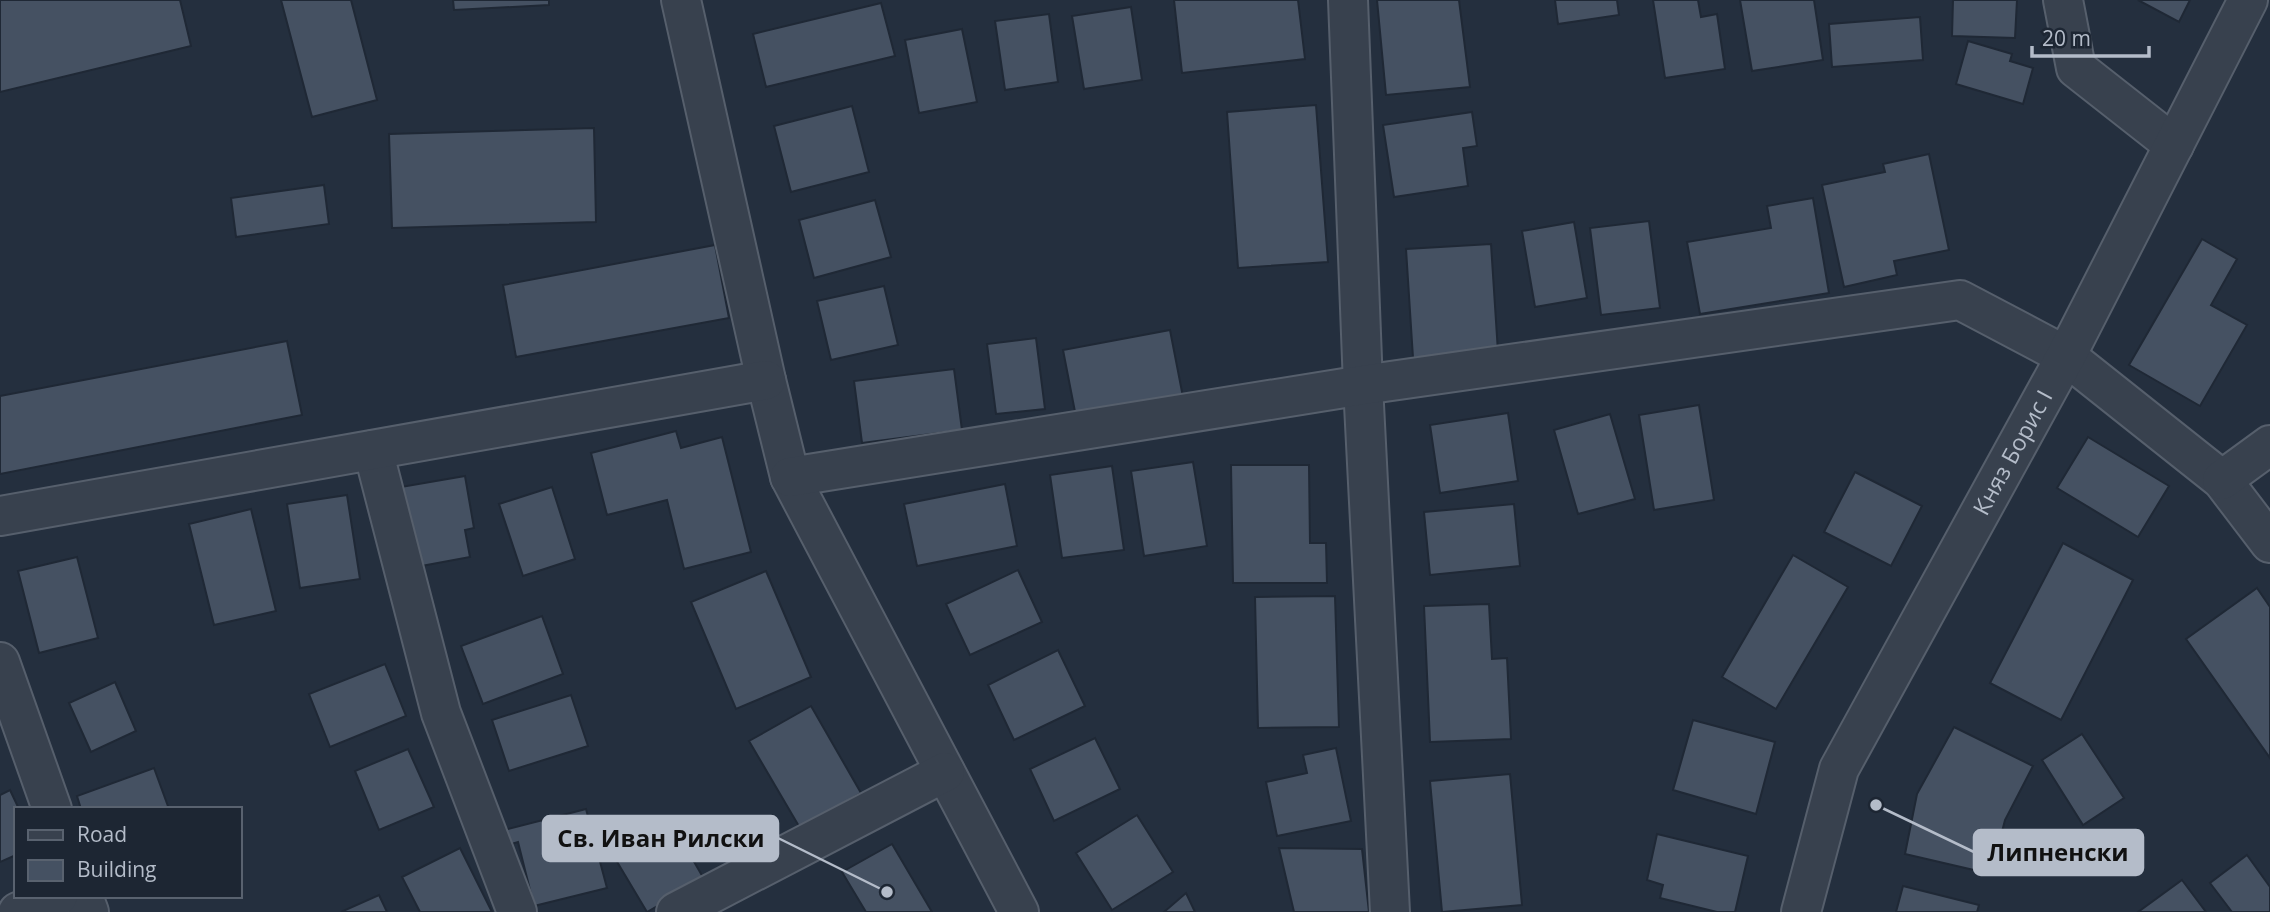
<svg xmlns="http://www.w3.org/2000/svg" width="2270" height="912" font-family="'Open Sans',sans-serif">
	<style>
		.building { fill: #455162; stroke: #1f2835; stroke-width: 2 }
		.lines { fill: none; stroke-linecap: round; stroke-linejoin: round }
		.street-casing { stroke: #565f6c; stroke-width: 42 }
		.street { stroke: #38414e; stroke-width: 38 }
		.labels { text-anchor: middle; stroke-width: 5; stroke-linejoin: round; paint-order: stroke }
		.street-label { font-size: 23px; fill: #b4bcc9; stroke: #1d2633 }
		.leader { fill: none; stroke: #b4bcc9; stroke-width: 2.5 }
		.callout-dot { fill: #b4bcc9; stroke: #1d2633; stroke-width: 2.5 }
		.callout { fill: #b4bcc9; stroke: #b4bcc9; stroke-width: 2.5 }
		.callout-label { font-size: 24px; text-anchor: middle; font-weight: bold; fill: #111 }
	</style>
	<rect width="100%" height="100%" fill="#242f3e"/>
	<g class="building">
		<path d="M0,0H180L191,46L0,92Z"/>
		<path d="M281,0H351L377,100L312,117Z"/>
		<path d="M453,0H549V5L454,10Z"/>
		<path d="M1174,0H1298L1305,59L1182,73Z"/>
		<path d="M1377,0H1459L1470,87L1386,95Z"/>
		<path d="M1555,0H1617L1619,15L1558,24Z"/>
		<path d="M1653,0H1698L1701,17L1717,14L1725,69L1665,78Z"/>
		<path d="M1740,0H1814L1823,60L1752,71Z"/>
		<path d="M1953,0H2017L2015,38L1952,36Z"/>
		<path d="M2138,0H2190L2179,22Z"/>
		<path d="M881,3L895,56L766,87L753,34Z"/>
		<path d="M1131,7L1142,80L1084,89L1072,16Z"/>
		<path d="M1049,14L1058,82L1005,90L995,21Z"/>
		<path d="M1920,17L1923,60L1832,67L1829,24Z"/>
		<path d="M962,29L977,102L919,113L905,40Z"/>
		<path d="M1968,41L2012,54L2010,61L2033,68L2023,104L1956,84Z"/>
		<path d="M1316,105L1328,262L1238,268L1227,112Z"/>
		<path d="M852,106L869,172L791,192L774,126Z"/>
		<path d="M1472,112L1477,146L1463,148L1468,186L1394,197L1383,125Z"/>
		<path d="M594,128L596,222L392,228L389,134Z"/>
		<path d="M1929,154L1949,250L1894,261L1897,275L1844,287L1822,185L1885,172L1883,164Z"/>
		<path d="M324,185L329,224L236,237L231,198Z"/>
		<path d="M1813,198L1829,293L1700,314L1687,242L1771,228L1767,206Z"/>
		<path d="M875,200L891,257L814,278L799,220Z"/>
		<path d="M1649,221L1660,308L1601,315L1590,228Z"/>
		<path d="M1574,222L1587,298L1535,307L1522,231Z"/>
		<path d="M2202,239L2237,259L2211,305L2247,325L2200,406L2129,365Z"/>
		<path d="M1491,244L1498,352L1413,358L1406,249Z"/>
		<path d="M715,245L729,318L516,357L503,285Z"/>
		<path d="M884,286L898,345L831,360L817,301Z"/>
		<path d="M1170,330L1183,397L1076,417L1063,350Z"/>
		<path d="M1036,338L1045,409L996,414L987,344Z"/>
		<path d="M287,341L302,415L0,474V396Z"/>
		<path d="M954,369L962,430L862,443L854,381Z"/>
		<path d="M1699,405L1714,500L1654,510L1639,415Z"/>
		<path d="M1508,413L1518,481L1440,493L1430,425Z"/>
		<path d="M1610,414L1635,499L1578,514L1554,430Z"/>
		<path d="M676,431L681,448L722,437L751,552L684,569L667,500L607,515L591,453Z"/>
		<path d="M2088,437L2169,486L2138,537L2057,488Z"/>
		<path d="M1193,462L1207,546L1144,556L1131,471Z"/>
		<path d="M1231,465H1309L1310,543H1326L1327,583H1233Z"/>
		<path d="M1112,466L1124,550L1062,558L1050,475Z"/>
		<path d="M1855,472L1922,506L1891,566L1824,532Z"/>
		<path d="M465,476L474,528L465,530L470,557L416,567L401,487Z"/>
		<path d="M1005,484L1017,546L917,566L904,504Z"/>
		<path d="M552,487L575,559L523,576L499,504Z"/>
		<path d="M347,495L360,579L300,588L287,504Z"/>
		<path d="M1514,504L1520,566L1430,575L1424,512Z"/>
		<path d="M251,509L276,611L214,625L189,524Z"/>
		<path d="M2063,543L2133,580L2061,720L1990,683Z"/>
		<path d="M1793,555L1848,587L1776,709L1722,677Z"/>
		<path d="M77,557L98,638L39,653L18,571Z"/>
		<path d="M1018,570L1042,622L970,655L946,604Z"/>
		<path d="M766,571L811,677L736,709L691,602Z"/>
		<path d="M2257,588L2270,607V758L2186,639Z"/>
		<path d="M1335,596L1339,727L1258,728L1255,597Z"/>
		<path d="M1489,604L1492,659L1507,658L1511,739L1430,742L1424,606Z"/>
		<path d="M542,616L563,674L483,704L461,646Z"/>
		<path d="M1058,650L1085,706L1014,740L988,685Z"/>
		<path d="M385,664L406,716L330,747L309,694Z"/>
		<path d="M115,682L136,731L91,752L69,703Z"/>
		<path d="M571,695L588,746L509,771L492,720Z"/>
		<path d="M811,706L861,793L800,828L749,741Z"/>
		<path d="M1693,720L1775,742L1756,814L1673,790Z"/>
		<path d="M1954,727L2033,766L2005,820L1991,874L1905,854L1917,794Z"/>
		<path d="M2082,734L2124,798L2083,825L2042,760Z"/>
		<path d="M1095,738L1120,789L1054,821L1030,769Z"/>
		<path d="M1336,748L1351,821L1277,836L1266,782L1307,773L1303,755Z"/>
		<path d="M408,749L434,807L379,830L355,771Z"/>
		<path d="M154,768L169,809H81L77,796Z"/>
		<path d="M1510,774L1522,905L1442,912L1430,781Z"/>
		<path d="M10,790L19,809H16V855L0,862V795Z"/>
		<path d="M586,809L607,888L534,906L518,842L508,845L504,830Z"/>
		<path d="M1137,815L1173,872L1112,910L1076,853Z"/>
		<path d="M667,826L685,856L689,853L704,879L647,912L616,860L643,844L641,841Z"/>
		<path d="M1657,834L1748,856L1735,912H1717L1660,898L1663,885L1647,880Z"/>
		<path d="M892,844L932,912H866L842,872Z"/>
		<path d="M460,848L492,912H420L402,877Z"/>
		<path d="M1279,848L1362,849L1369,912H1294Z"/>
		<path d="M2247,855L2270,887V912H2232L2210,883Z"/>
		<path d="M2182,880L2206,912H2138Z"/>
		<path d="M1903,886L1979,905L1977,912H1896Z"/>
		<path d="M1186,893L1195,912H1164Z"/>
		<path d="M379,895L387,912H341Z"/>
	</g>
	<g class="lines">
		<defs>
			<g id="street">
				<path d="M681,0L766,380L790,477L1019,912"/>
				<path d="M1348,0L1363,385L1390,912"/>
				<path d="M2063,0L2076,68L2174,145"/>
				<path d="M373,450L441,713L517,912"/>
				<path d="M790,477L1363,385L1960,300L2066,356L2222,480L2270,543"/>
				<path d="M2222,480L2270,445"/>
				<path d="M0,516L766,380"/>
				<path d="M0,662L52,809"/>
				<path d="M83,896L89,912"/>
				<path d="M18,912L58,896"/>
				<path d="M676,912L945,772"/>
				<path id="s1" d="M1801,912L1839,769L2066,356L2248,0"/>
			</g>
		</defs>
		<use href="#street" class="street-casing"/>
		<use href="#street" class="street"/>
	</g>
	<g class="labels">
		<g class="street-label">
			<text dy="8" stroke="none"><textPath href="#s1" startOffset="509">Княз Борис I</textPath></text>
		</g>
	</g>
	<path class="leader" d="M887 892L778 838M1876 805L1974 852"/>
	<g class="callout-dot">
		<circle cx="887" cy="892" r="7"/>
		<circle cx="1876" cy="805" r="7"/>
	</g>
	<g class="callout">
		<rect x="543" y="816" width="235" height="45" rx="7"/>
		<rect x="1974" y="830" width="169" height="45" rx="7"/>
	</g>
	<g class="callout-label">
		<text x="661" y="847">Св. Иван Рилски</text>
		<text x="2058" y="861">Липненски</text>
	</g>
	<rect x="14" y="807" width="228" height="91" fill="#1d2633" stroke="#59626f" stroke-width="2"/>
	<rect x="28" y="830" width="35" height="10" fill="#38414e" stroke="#59626f" stroke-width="2"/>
	<text x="77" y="842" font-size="21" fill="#b4bcc9">Road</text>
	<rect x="28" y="860" width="35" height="21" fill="#455162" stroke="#59626f" stroke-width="2"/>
	<text x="77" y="877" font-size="21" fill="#b4bcc9">Building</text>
	<path d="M2032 46v10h117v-10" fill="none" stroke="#b4bcc9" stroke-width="3.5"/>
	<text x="2042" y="46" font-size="21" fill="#b4bcc9" stroke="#1d2633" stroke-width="5" paint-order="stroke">20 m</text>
</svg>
